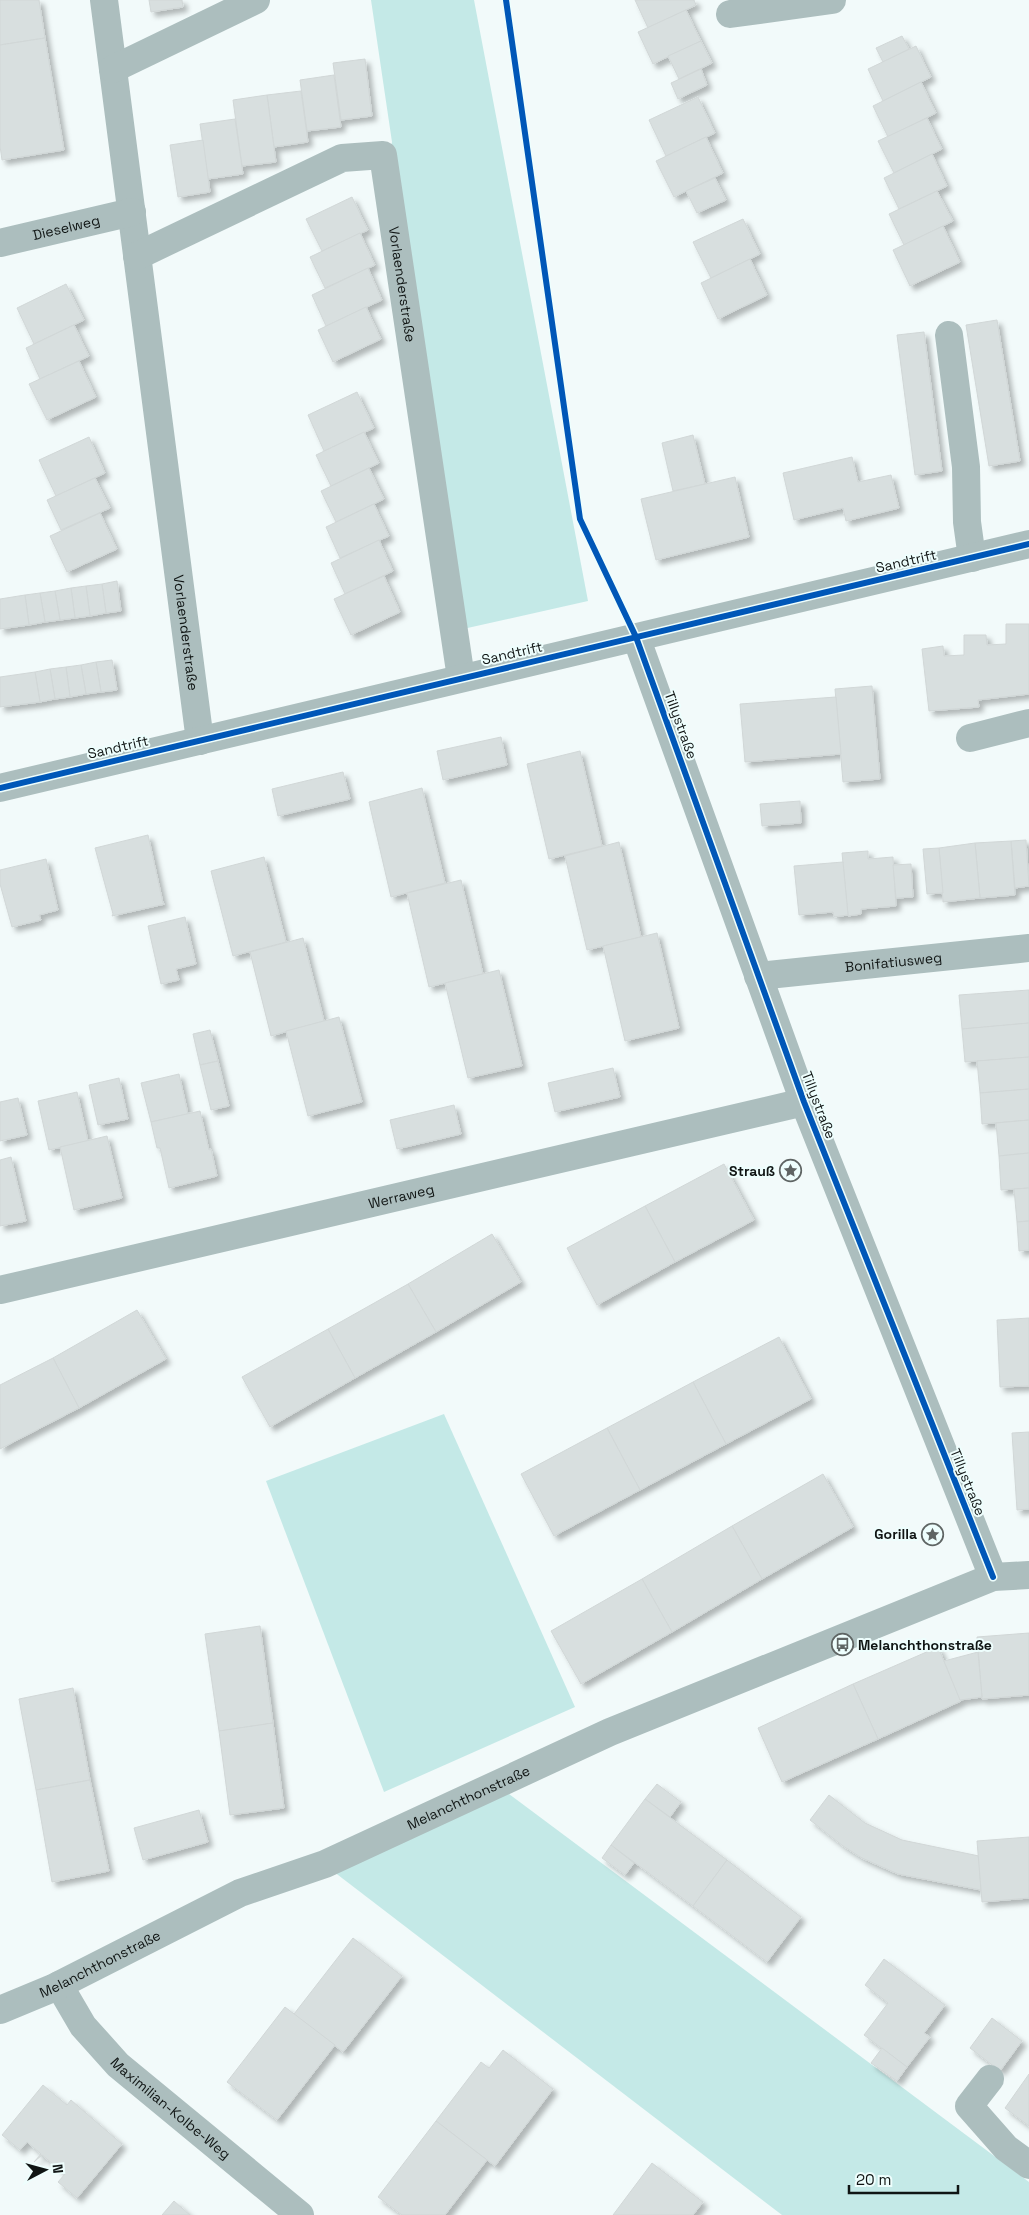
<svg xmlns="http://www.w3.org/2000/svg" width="1029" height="2215" font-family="'Space Grotesk',sans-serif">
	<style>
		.green { fill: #c4e9e7 }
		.building { fill: #d8dfdf; stroke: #d1d7d7; filter: url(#shadow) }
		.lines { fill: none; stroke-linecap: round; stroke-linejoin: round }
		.minor { stroke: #acbebe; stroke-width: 28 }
		.cycleway-casing { stroke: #eefefd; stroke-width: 9 }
		.cycleway { stroke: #0057b8; stroke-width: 6 }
		.labels { text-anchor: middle; stroke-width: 4; stroke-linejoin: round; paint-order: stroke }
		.street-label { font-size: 14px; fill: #101514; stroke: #eefefd }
		.poi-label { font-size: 14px; font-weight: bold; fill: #101514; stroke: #eefefd; text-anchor: end }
	</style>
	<defs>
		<filter id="shadow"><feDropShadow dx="4.5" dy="4.5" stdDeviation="2.5" flood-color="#0004"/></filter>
	</defs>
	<rect width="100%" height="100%" fill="#f2fafa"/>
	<g class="green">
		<path d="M371,0H474L588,601L463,629L389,158L392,142Z"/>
		<path d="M444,1414L575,1707L384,1792L266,1481Z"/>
		<path d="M497,1785L1029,2182V2215H782L325,1865Z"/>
	</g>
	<g class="building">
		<path d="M0,0H39L45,38L0,45Z"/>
		<path d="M149,0H182L183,7L151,12Z"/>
		<path d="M635,0H694L696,5L648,28Z"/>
		<path d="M686,10L701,41L653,64L638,32Z"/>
		<path d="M902,36L909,49L883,62L876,48Z"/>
		<path d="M45,38L64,150L2,160L0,146V45Z"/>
		<path d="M701,41L712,63L679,79L668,56Z"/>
		<path d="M916,46L931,77L883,101L868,69Z"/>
		<path d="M365,59L372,116L341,120L333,63Z"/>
		<path d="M701,69L707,85L678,99L671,83Z"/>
		<path d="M334,75L341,127L307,131L300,80Z"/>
		<path d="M921,82L936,113L888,137L873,106Z"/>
		<path d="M301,91L308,142L274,147L267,95Z"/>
		<path d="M267,95L276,162L242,166L233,100Z"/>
		<path d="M698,97L715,133L666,156L649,120Z"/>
		<path d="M927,118L942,149L894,173L878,141Z"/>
		<path d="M235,119L243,174L208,179L200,124Z"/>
		<path d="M706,137L723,173L674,197L656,161Z"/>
		<path d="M203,140L210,192L178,197L170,145Z"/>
		<path d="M932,154L947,186L899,209L884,178Z"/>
		<path d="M715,178L726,200L697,213L686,191Z"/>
		<path d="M937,191L953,221L904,245L889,214Z"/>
		<path d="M352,197L368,230L322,251L306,219Z"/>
		<path d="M743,219L760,254L711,278L693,242Z"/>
		<path d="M943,226L960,262L910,286L893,250Z"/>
		<path d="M360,233L375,265L325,288L310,257Z"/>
		<path d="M750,259L767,295L718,319L701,283Z"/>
		<path d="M368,268L382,300L326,326L312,295Z"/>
		<path d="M66,284L84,320L34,344L17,308Z"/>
		<path d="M366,307L381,339L333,362L318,330Z"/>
		<path d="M997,320L1020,461L989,466L966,325Z"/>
		<path d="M74,325L89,356L40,379L26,348Z"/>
		<path d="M924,332L942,471L915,475L897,335Z"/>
		<path d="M79,361L96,397L47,420L29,384Z"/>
		<path d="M357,392L374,428L324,451L308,415Z"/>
		<path d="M364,432L379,463L331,486L316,455Z"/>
		<path d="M693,435L705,484L673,491L662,443Z"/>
		<path d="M89,437L105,473L56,496L39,460Z"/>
		<path d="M852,457L858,482L891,475L899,508L846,521L843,508L794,520L783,473Z"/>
		<path d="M369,468L384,499L336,522L321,491Z"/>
		<path d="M735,477L749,537L656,560L641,499Z"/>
		<path d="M95,478L110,508L61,530L47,500Z"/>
		<path d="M374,504L389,536L340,558L326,527Z"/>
		<path d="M100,513L117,549L67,572L50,536Z"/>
		<path d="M379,540L393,571L345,594L331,563Z"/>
		<path d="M384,576L400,612L351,635L334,599Z"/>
		<path d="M117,581L121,611L106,613L102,584Z"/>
		<path d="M102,584L106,613L90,616L86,586Z"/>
		<path d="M86,586L90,616L75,618L71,588Z"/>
		<path d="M71,588L75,618L60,620L55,591Z"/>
		<path d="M55,591L60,620L45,622L40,593Z"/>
		<path d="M40,593L45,622L29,625L25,595Z"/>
		<path d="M25,595L29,625L0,629V599Z"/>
		<path d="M1006,624H1029V694L978,700L979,707L929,711L922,649L943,646L944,656L964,655V635H986L987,645L1006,644Z"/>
		<path d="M112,660L117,690L101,692L96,662Z"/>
		<path d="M96,662L101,692L86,694L81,665Z"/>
		<path d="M81,665L86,694L70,697L66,667Z"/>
		<path d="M66,667L70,697L55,699L50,669Z"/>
		<path d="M50,669L55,699L40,702L35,672Z"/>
		<path d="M35,672L40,702L0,707V677Z"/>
		<path d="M872,686L880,779L843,782L835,689Z"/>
		<path d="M836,697L841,754L745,762L740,704Z"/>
		<path d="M501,737L507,765L443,780L437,751Z"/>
		<path d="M580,751L602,846L549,859L527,764Z"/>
		<path d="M343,772L350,799L278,816L272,789Z"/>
		<path d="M422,788L445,883L391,897L369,802Z"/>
		<path d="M800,801L801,823L762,826L760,804Z"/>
		<path d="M148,835L163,903L165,904L112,916L113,914L95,848Z"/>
		<path d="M1026,840L1029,886L1015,888L1011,841Z"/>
		<path d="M1011,841L1015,895L980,898L975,843Z"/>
		<path d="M619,842L641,937L587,950L565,856Z"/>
		<path d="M975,843L980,898L943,902L939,848Z"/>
		<path d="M939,848L943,893L927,894L923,849Z"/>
		<path d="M868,851V859L893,857L896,906L861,909V914L848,916L842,853Z"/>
		<path d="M264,857L286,942L233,956L211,871Z"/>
		<path d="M46,859L58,910L39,915L41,920L12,927L0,884V870Z"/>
		<path d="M843,862L848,915L834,917L833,912L799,915L794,866Z"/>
		<path d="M911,864L913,897L896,898L893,865Z"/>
		<path d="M461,880L483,974L429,987L407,893Z"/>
		<path d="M185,917L196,964L176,969L179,980L161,984L148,926Z"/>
		<path d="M657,933L679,1028L625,1041L603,946Z"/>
		<path d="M303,938L324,1021L271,1036L250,952Z"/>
		<path d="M499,970L522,1066L468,1078L445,983Z"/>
		<path d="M1029,990V1023L962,1029L959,995Z"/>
		<path d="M339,1017L362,1102L308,1116L286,1031Z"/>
		<path d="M1029,1023V1057L965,1062L962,1029Z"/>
		<path d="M210,1030L218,1061L200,1065L193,1034Z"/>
		<path d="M1029,1057V1089L980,1093L977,1061Z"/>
		<path d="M218,1061L229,1106L211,1110L200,1065Z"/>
		<path d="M613,1068L620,1097L555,1112L548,1083Z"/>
		<path d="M179,1074L188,1114L151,1122L141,1083Z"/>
		<path d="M119,1078L128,1119L98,1125L89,1085Z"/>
		<path d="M1029,1089V1120L982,1124L980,1093Z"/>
		<path d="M77,1092L88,1141L49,1150L38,1101Z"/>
		<path d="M18,1098L27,1135L0,1141V1102Z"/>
		<path d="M454,1105L461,1134L397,1149L390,1120Z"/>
		<path d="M200,1111L209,1150L211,1149L217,1176L169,1188L160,1148H157L151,1122Z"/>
		<path d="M1029,1120V1153L999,1156L996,1123Z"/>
		<path d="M107,1136L122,1198L74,1210L60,1147Z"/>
		<path d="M1029,1153V1188L1001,1190L999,1156Z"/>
		<path d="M11,1157L26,1221L0,1226V1160Z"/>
		<path d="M724,1164L754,1220L675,1262L645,1206Z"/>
		<path d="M1029,1188V1221L1017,1222L1014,1189Z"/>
		<path d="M645,1206L675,1262L597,1305L567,1248Z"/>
		<path d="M1029,1221V1250L1019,1251L1017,1222Z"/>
		<path d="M492,1234L521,1282L436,1332L408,1284Z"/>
		<path d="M408,1284L436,1332L355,1378L328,1329Z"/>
		<path d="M137,1310L166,1359L79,1408L53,1358Z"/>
		<path d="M1029,1318V1386L1000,1387L997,1320Z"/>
		<path d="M328,1329L355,1378L270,1427L242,1377Z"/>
		<path d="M779,1337L811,1399L726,1444L693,1382Z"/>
		<path d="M53,1358L79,1408L0,1449V1385Z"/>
		<path d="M693,1382L726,1444L640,1490L607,1428Z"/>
		<path d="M607,1428L640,1490L554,1536L521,1474Z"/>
		<path d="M1029,1432V1509L1017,1510L1012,1433Z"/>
		<path d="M823,1474L853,1527L762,1579L732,1526Z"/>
		<path d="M732,1526L762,1579L672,1632L642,1579Z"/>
		<path d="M642,1579L672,1632L581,1684L551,1631Z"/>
		<path d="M260,1626L273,1723L219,1731L205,1634Z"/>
		<path d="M1029,1633V1695L982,1699L977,1637Z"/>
		<path d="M938,1647L961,1701L878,1739L853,1684Z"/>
		<path d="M978,1652L982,1697L960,1700L944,1661Z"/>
		<path d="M853,1684L878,1739L782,1782L758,1728Z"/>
		<path d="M73,1688L90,1780L36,1790L19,1699Z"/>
		<path d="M273,1723L284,1808L230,1815L219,1731Z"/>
		<path d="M90,1780L109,1871L52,1882L36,1790Z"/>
		<path d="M657,1784L681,1802L670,1817L645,1799Z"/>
		<path d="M829,1795L865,1823L902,1840L979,1856L981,1890L898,1874L862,1858L843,1846L810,1820Z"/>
		<path d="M645,1799L727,1860L693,1906L611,1845Z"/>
		<path d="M199,1810L208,1842L143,1860L134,1828Z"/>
		<path d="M1029,1837V1898L982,1902L977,1841Z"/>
		<path d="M611,1845L634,1863L625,1875L602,1858Z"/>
		<path d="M727,1860L801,1917L767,1962L693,1906Z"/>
		<path d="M353,1938L402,1976L343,2052L294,2014Z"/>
		<path d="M884,1959L945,2005L924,2033L930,2037L907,2067L864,2035L888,2003L865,1985Z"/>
		<path d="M285,2007L335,2045L277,2120L227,2082Z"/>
		<path d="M992,2018L1022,2041L1000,2071L970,2048Z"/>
		<path d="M882,2048L907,2067L897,2081L871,2063Z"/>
		<path d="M503,2050L553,2089L495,2166L436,2121L481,2062L489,2068Z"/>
		<path d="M1029,2074V2126L1005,2108Z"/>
		<path d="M43,2085L67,2105L71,2100L122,2144L77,2198L58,2182L65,2174L42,2155L34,2162L41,2154L27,2142L20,2150L2,2135Z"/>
		<path d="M436,2121L487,2160L445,2215H402L378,2197Z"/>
		<path d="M652,2163L703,2202L693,2215H613Z"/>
		<path d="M174,2201L190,2215H162Z"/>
	</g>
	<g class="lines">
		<g class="minor">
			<path id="s1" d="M104,0L200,741"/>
			<path d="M730,14L832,0"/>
			<path d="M113,69L256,0"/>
			<path id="s2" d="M0,243L132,212"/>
			<path id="s3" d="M137,256L342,158L383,155L461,678"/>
			<path d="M949,335L966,467L967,522L972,558"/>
			<path d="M636,637L804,1102L993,1577"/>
			<path d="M970,738L1029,723"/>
			<path d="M0,788L1029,544"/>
			<path id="s4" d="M758,976L1029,948"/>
			<path id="s5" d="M0,1290L804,1102"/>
			<path id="s6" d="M59,1985L83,2026L118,2065L300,2215"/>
			<path id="s7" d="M0,2010L53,1988L240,1893L325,1864L610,1732L993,1577L1029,1575"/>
			<path d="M990,2079L969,2106L1006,2148L1029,2165"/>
		</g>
		<defs>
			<g id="cycleway">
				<path d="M506,0L580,519L636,637L804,1102L993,1577"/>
				<path d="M0,788L1029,544"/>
			</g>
		</defs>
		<use href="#cycleway" class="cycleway-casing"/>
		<use href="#cycleway" class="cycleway"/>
	</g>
	<defs>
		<symbol id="sight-ring" viewBox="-11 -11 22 22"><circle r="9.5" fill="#eefefd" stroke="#5f6564" stroke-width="1.5"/><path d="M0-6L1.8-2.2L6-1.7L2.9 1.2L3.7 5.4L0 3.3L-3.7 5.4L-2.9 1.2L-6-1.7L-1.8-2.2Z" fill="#5f6564"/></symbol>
		<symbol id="bus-ring" viewBox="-11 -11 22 22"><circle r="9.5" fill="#eefefd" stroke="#5f6564" stroke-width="1.5"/><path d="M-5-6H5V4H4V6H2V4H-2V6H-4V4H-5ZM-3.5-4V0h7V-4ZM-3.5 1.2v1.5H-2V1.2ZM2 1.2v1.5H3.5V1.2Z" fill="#5f6564"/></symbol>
	</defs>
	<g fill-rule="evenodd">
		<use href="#sight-ring" x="778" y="1158" width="25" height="25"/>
		<use href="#sight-ring" x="920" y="1522" width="25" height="25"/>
		<use href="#bus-ring" x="830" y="1632" width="25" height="25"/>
	</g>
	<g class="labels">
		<g class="street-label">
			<text dy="5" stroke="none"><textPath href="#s2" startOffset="68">Dieselweg</textPath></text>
			<text dy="5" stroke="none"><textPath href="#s3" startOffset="399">Vorlaenderstraße</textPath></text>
			<text transform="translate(906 561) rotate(-13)" y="5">Sandtrift</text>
			<text dy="5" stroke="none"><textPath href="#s1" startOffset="638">Vorlaenderstraße</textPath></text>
			<text transform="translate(512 653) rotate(-13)" y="5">Sandtrift</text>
			<text transform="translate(681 725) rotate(70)" y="5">Tillystraße</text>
			<text transform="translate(118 747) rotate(-13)" y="5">Sandtrift</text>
			<text dy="5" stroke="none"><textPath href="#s4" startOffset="136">Bonifatiusweg</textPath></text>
			<text transform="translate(819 1105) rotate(69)" y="5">Tillystraße</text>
			<text dy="5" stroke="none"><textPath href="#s5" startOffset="412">Werraweg</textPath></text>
			<text transform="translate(968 1482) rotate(68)" y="5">Tillystraße</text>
			<text dy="5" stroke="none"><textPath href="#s7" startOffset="515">Melanchthonstraße</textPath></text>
			<text dy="5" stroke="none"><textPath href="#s7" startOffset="110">Melanchthonstraße</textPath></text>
			<text dy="5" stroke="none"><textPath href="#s6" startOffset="168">Maximilian-Kolbe-Weg</textPath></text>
		</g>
		<g class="poi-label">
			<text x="775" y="1176">Strauß</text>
			<text x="917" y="1539">Gorilla</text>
			<text x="858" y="1650" text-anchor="start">Melanchthonstraße</text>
		</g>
	</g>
	<g transform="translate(45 2170) rotate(84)" stroke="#eefefd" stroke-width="4" paint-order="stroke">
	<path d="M0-4L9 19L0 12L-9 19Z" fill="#101514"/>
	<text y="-8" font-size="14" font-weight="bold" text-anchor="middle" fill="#101514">N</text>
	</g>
	<path d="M849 2185v8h109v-8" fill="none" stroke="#101514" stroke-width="2.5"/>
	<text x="856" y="2185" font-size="15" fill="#101514" stroke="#eefefd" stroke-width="4" paint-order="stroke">20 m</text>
</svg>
